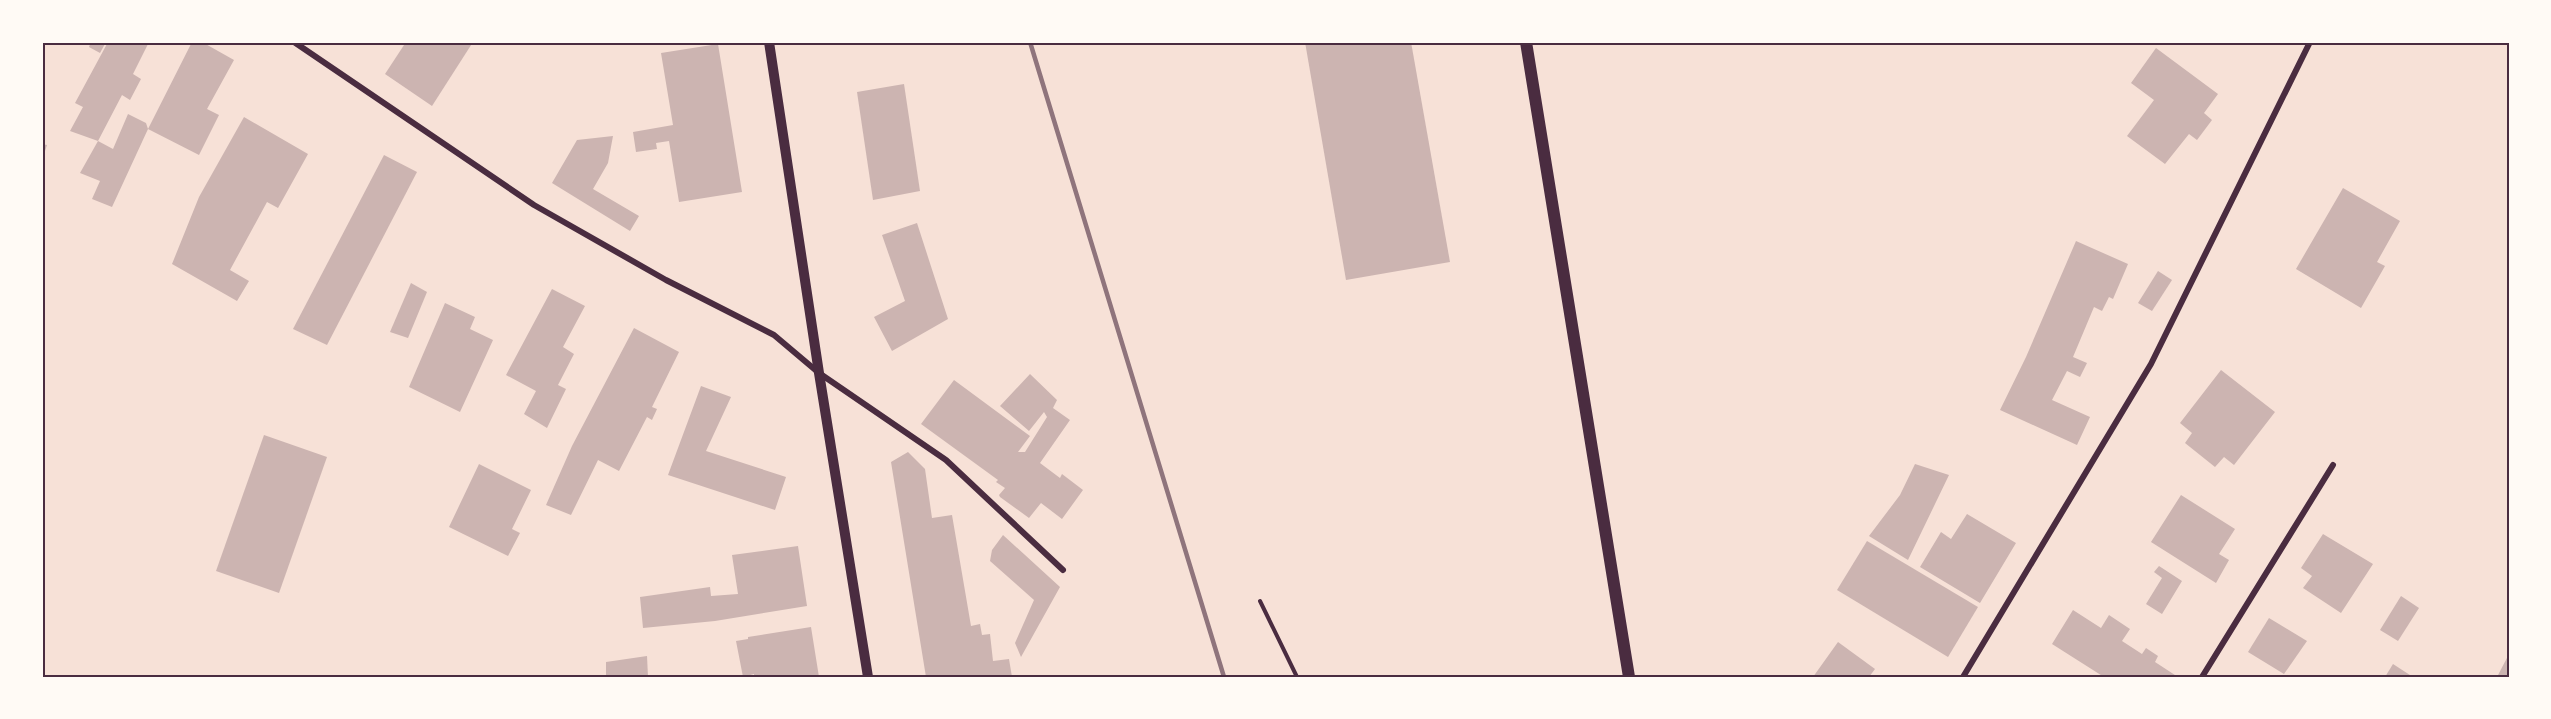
<svg xmlns="http://www.w3.org/2000/svg" width="2551" height="719" font-family="Spectral,serif">
	<style>
		.building { fill: #ccb4b1 }
		.lines { fill: none; stroke-linecap: round; stroke-linejoin: round }
		.path { stroke: #4a2c40; stroke-width: 4 }
		.minor { stroke: #4a2c40; stroke-width: 6 }
		.tertiary { stroke: #4a2c40; stroke-width: 10 }
		.secondary { stroke: #4a2c40; stroke-width: 12 }
		.rail { stroke: #8f747c; stroke-width: 4.5 }
		.neatline { fill: none; stroke: #4a2c40; stroke-width: 2 }
	</style>
	<rect width="100%" height="100%" fill="#f7e1d7"/>
	<g class="building">
		<path d="M91,42H106L100,53L89,47Z"/>
		<path d="M108,42H149L133,74L141,79L130,100L122,95L98,141L70,131L83,107L75,103Z"/>
		<path d="M192,42H202L234,60L207,109L219,115L199,155L148,129Z"/>
		<path d="M406,42H473L432,106L385,74Z"/>
		<path d="M1305,42H1411L1450,262L1346,280Z"/>
		<path d="M718,44L742,192L679,202L669,141L656,143L657,149L636,152L633,132L673,125L661,53Z"/>
		<path d="M2156,48L2218,94L2204,113L2212,120L2197,140L2189,134L2165,164L2127,136L2154,100L2131,83Z"/>
		<path d="M904,84L920,191L873,200L857,92Z"/>
		<path d="M128,114L146,123L148,129L112,207L92,199L100,181L80,173L98,141L113,149Z"/>
		<path d="M244,117L308,154L278,208L267,202L230,270L249,281L237,301L172,264L199,197Z"/>
		<path d="M613,136L608,163L593,189L639,216L630,231L552,183L577,140Z"/>
		<path d="M42,144L47,145L42,160Z"/>
		<path d="M384,155L417,172L327,345L293,329Z"/>
		<path d="M2343,188L2400,221L2377,262L2385,266L2361,308L2296,269Z"/>
		<path d="M917,223L948,319L892,351L874,317L905,301L882,235Z"/>
		<path d="M2076,241L2128,264L2113,299L2109,297L2102,311L2094,307L2073,357L2087,363L2080,377L2067,371L2052,400L2090,417L2077,445L2000,410L2026,357Z"/>
		<path d="M2158,271L2172,280L2152,311L2138,303Z"/>
		<path d="M411,283L427,292L408,338L390,332Z"/>
		<path d="M552,289L585,306L563,347L574,354L558,385L566,389L547,428L524,414L536,391L506,375Z"/>
		<path d="M445,303L475,317L470,329L493,340L460,412L409,387Z"/>
		<path d="M634,328L679,352L652,407L657,409L652,420L647,417L619,471L598,460L571,515L546,505L572,446Z"/>
		<path d="M2221,370L2275,412L2234,465L2224,457L2215,467L2185,443L2192,433L2180,423Z"/>
		<path d="M1030,374L1057,400L1053,408L1070,420L1040,463L1060,478L1062,474L1083,490L1062,519L1041,503L1029,518L1000,497L999,495L1005,488L996,482L998,480L921,424L954,380L1030,436L1018,452H1025L1047,417L1044,412L1029,431L1000,406Z"/>
		<path d="M701,386L731,397L706,451L786,477L775,510L668,475Z"/>
		<path d="M264,435L327,457L279,593L216,571Z"/>
		<path d="M908,452L925,469L932,518L952,515L971,626L980,624L982,635L990,634L993,661L1009,659L1012,677H926L891,462Z"/>
		<path d="M479,464L531,490L512,529L520,533L508,556L449,527Z"/>
		<path d="M1915,464L1949,475L1908,560L1869,536L1900,495Z"/>
		<path d="M2181,495L2235,529L2219,554L2229,560L2216,583L2151,542Z"/>
		<path d="M1967,514L2016,543L1980,603L1920,567L1941,532L1951,539Z"/>
		<path d="M2323,534L2373,564L2341,613L2303,588L2312,576L2301,568Z"/>
		<path d="M1003,535L1060,587L1021,657L1015,643L1034,600L990,561L992,550Z"/>
		<path d="M1867,541L1978,607L1948,657L1837,590Z"/>
		<path d="M798,546L807,606L715,621L643,628L640,597L710,587L711,596L738,594L732,555Z"/>
		<path d="M2159,566L2182,581L2162,614L2146,604L2162,578L2154,572Z"/>
		<path d="M2401,596L2419,608L2398,641L2380,630Z"/>
		<path d="M2073,610L2101,628L2109,615L2130,629L2122,641L2142,654L2146,648L2158,656L2155,662L2178,677H2104L2052,644Z"/>
		<path d="M2269,618L2307,641L2284,674L2248,652Z"/>
		<path d="M811,627L819,677H754V674L743,677L736,641L748,639V637Z"/>
		<path d="M1838,642L1875,669L1869,677H1813Z"/>
		<path d="M2509,654V677H2497Z"/>
		<path d="M647,656L648,677H606V662Z"/>
		<path d="M2393,664L2413,677H2385Z"/>
	</g>
	<g class="lines">
		<path class="path" d="M1260,601L1297,677"/>
		<g class="minor">
			<path d="M294,42L534,205L666,280L774,335L819,373L946,460L1063,570"/>
			<path d="M1963,677L2151,364L2310,42"/>
			<path d="M2202,677L2333,465"/>
		</g>
		<path class="tertiary" d="M769,42L819,373L868,677"/>
		<path class="secondary" d="M1526,42L1629,677"/>
		<path class="rail" d="M1030,42L1224,677"/>
	</g>
	<rect width="2551" height="719" fill="none" stroke="#fffaf5" stroke-width="87"/>
	<rect x="44" y="44" width="2464" height="632" class="neatline"/>
</svg>
